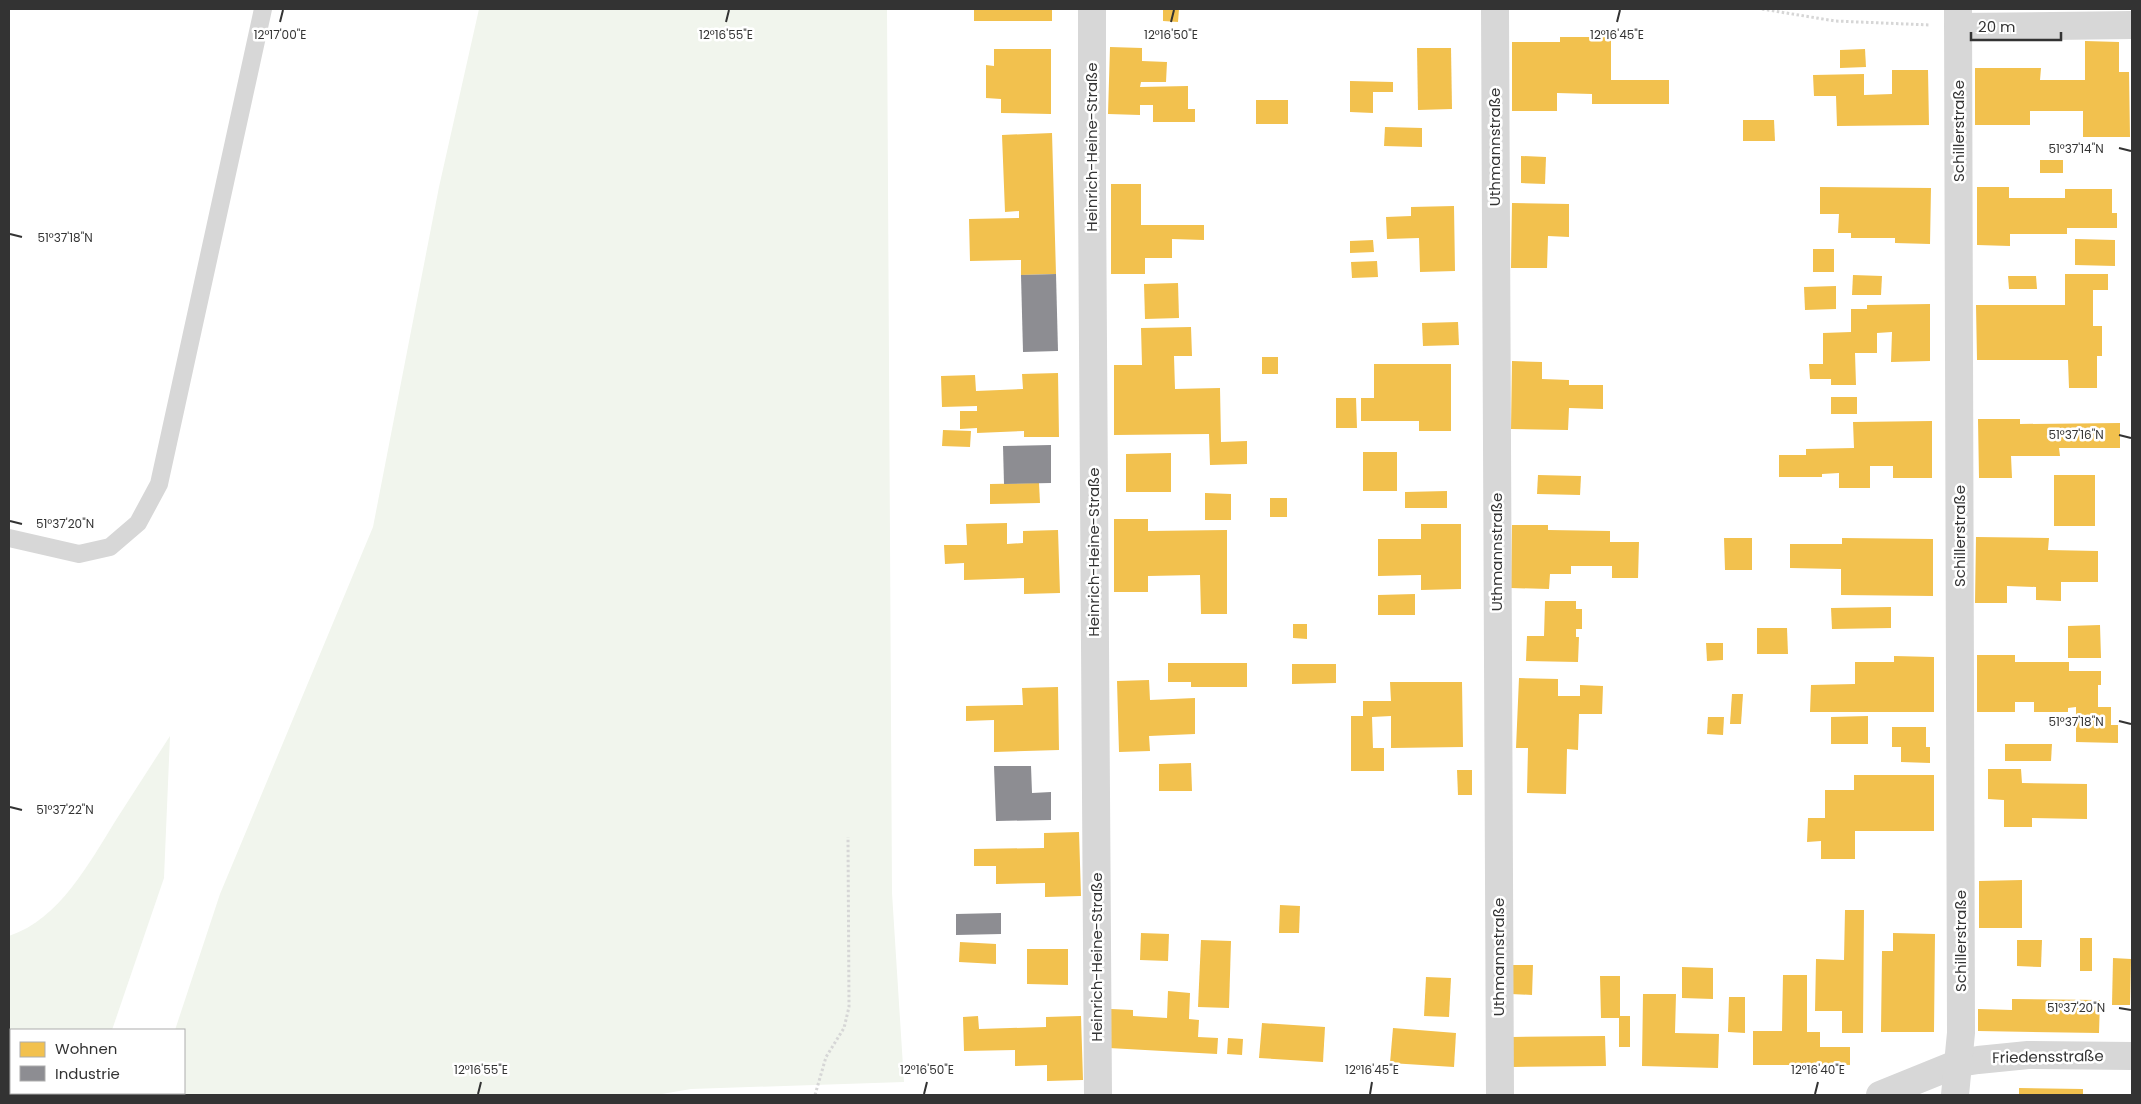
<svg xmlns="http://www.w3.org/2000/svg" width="2141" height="1104" font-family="Poppins,sans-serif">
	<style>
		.green { fill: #f1f5ed }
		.homes { fill: #f2c14e }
		.industry { fill: #8d8d92 }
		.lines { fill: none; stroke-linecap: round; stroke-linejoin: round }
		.path { stroke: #d6d6d6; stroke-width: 3; stroke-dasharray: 2.5 2.5; stroke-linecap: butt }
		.service { stroke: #d7d7d7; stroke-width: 18 }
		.minor { stroke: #d7d7d7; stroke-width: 28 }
		.ticks { fill: none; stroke: #333; stroke-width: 2 }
		.labels { text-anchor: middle; stroke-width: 5; stroke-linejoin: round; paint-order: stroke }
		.street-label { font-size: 15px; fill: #333; stroke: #fff }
		.ticks-label { font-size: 12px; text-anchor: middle; fill: #333; stroke: #fff; stroke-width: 5; stroke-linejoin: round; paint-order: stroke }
	</style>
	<rect width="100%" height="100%" fill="#fff"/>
	<g class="green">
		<path d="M479,9H887L892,893L904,1082L691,1089L656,1095H150L151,1093H184V1030H175L220,894L373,527L439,187Z"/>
		<path d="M170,736L164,878L112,1030H11V1093H88L87,1095H9V936C60,919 89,863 116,820C134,792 152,764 170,736Z"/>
	</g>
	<g class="homes">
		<rect x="974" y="9" width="78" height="12"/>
		<path d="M1163,9H1179L1178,22L1163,21Z"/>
		<path d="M1560,37H1611V80H1669V104H1592V94L1557,93V111H1512V42H1560Z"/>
		<path d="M2085,41L2119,42V72H2129L2130,137H2083V111H2030V125H1975V68H2041L2040,80H2085Z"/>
		<path d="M1110,47L1142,48V61L1167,62L1166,82H1141L1140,87L1188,86V109H1195V122H1153V105H1140V115L1108,114Z"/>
		<path d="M1417,48H1451L1452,109L1418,110Z"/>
		<path d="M994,49H1051V114L1001,113V99L986,98V65L994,66Z"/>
		<path d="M1865,49L1866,67L1840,68V50Z"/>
		<path d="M1892,70H1928L1929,125L1837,126L1836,96H1814L1813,75L1864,74V95L1892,94Z"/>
		<path d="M1350,81L1393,82V92H1373V113L1350,112Z"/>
		<rect x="1256" y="100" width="32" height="24"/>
		<path d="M1743,120H1774L1775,141H1743Z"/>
		<path d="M1385,127L1422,128V147L1384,146Z"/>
		<path d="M1052,133L1056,274L1021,275V260L970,261L969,219L1019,218V211L1005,212L1002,135Z"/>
		<path d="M1521,156L1546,157L1545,184L1521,183Z"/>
		<rect x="2040" y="160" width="23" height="13"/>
		<path d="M1111,184H1141V225H1204V240L1172,239V258H1145V274H1111Z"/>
		<path d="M1820,187L1931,188L1930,244L1895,243V238H1851V233H1838L1839,214H1820Z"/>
		<path d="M1977,187H2009V198H2065V189H2112V213H2117V228H2067V234H2010V246L1977,245Z"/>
		<path d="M1512,203L1569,204V237L1548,236L1547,268H1511Z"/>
		<path d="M1454,206L1455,271L1420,272L1419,238L1387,239L1386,217L1411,216V207Z"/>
		<path d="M2075,239L2115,240V266L2075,265Z"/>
		<path d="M1373,240L1374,252L1350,253V241Z"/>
		<rect x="1813" y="249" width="21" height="23"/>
		<path d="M1377,261L1378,277L1352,278L1351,262Z"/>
		<path d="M2065,274H2108V290H2093V326H2102V356H2097V388H2069L2068,360H1977L1976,305H2065Z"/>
		<path d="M1853,275L1882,276L1881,295H1852Z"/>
		<path d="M2008,276H2036L2037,289H2009Z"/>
		<path d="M1178,283L1179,318L1145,319L1144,284Z"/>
		<path d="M1836,286V309L1805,310L1804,287Z"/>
		<path d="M1930,304V361L1891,362L1892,332L1877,333V353H1855L1856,385H1831V379H1810L1809,364H1823V333L1851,332V309H1867V305Z"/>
		<path d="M1458,322L1459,345L1423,346L1422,323Z"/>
		<path d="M1191,327L1192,356H1174L1175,389L1220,388L1221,442L1247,441V464L1210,465L1209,434L1114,435V365H1142L1141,328Z"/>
		<rect x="1262" y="357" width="16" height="17"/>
		<path d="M1512,361L1542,362V379L1569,380V385H1603V409L1569,408L1568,430L1511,429Z"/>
		<path d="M1374,364H1451V431H1419V421H1361V398H1374Z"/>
		<path d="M1058,373L1059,437H1024V431L977,433V428L960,429V411H977V406L942,407L941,376L975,375L976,391L1023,389L1022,374Z"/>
		<rect x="1831" y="397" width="26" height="17"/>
		<path d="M1336,398H1356L1357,428H1336Z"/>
		<path d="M1978,419H2020V424L2120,423V448H2059L2060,456H2011L2012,478H1979Z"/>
		<path d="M1932,421V478H1893V466H1870V488H1839V473L1822,474V477H1779V455H1806V449L1854,448L1853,422Z"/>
		<path d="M943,430L971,431L970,447L942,446Z"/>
		<rect x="1363" y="452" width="34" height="39"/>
		<path d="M1171,453V492H1126V454Z"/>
		<path d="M1538,475L1581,476L1580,495L1537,494Z"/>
		<rect x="2054" y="475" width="41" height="51"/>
		<path d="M1039,483L1040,503L990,504V484Z"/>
		<path d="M1447,491V508H1405V492Z"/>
		<path d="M1205,493L1231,494V520H1205Z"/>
		<rect x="1270" y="498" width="17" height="19"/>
		<path d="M1114,519H1148V531L1227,530V614H1201L1200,575L1148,576V592H1114Z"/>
		<path d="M1007,523V544L1023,543V531L1058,530L1060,593L1024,594V578L964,580V563L945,564L944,545H967L966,524Z"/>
		<path d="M1421,524H1461V589L1421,590V575L1378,576V539H1421Z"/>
		<path d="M1512,525H1548V530L1610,531V542H1639L1638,578H1612V566H1571V574H1550L1549,589L1511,588Z"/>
		<path d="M1976,537L2049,538L2048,550L2098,551V582H2061V601L2036,600V587L2007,586V603H1975Z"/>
		<path d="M1724,538H1752V570H1725Z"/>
		<path d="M1842,538L1933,539V596L1841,595V569L1790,568V544H1842Z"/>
		<path d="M1415,594V615H1378V595Z"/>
		<path d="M1545,601H1576V609H1582V629H1576V637H1579L1578,662L1526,661L1527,636H1544Z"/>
		<path d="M1891,607V628L1832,629L1831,608Z"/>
		<path d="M1293,624H1307V639L1293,638Z"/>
		<path d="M2100,625L2101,658H2068V626Z"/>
		<path d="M1757,628H1787L1788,654H1757Z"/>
		<path d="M1706,643H1723V660L1707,661Z"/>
		<path d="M1977,655H2015V662H2069V671H2101V685H2098V707H2111V725H2118V743L2076,742V707L2068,708V712H2034V702H2015V712H1977Z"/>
		<path d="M1894,656L1934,657V712H1810L1811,685L1855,684V662H1894Z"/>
		<path d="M1168,663H1247V687H1191V682H1168Z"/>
		<path d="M1292,664H1336V683L1292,684Z"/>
		<path d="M1519,678L1558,679V696H1580V685L1603,686L1602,714H1579L1578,750L1567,749L1566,794L1527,793L1528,748H1516Z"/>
		<path d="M1149,680L1150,700L1195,698V734L1149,736L1150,751L1119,752L1117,681Z"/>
		<path d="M1390,682H1462L1463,747L1391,748V716L1372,717L1373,748H1384V771H1351V716H1363V701H1391Z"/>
		<path d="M1058,687L1059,750L994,752V720L966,721V706L1023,705L1022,688Z"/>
		<path d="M1732,694H1743L1741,724H1730Z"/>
		<path d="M1868,716V744H1831V717Z"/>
		<path d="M1708,717H1724L1723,735L1707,734Z"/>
		<path d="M1892,727H1926V747H1930V763L1901,762V747H1892Z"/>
		<path d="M2005,744H2052L2051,761H2005Z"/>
		<path d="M1191,763L1192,791H1159V764Z"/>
		<path d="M1988,769H2021L2022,783L2087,784V819L2032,818V827H2004V800L1988,799Z"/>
		<path d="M1457,770H1472V795H1458Z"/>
		<path d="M1854,775H1934V831H1855V859H1821V841L1807,842L1808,818H1825V790H1854Z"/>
		<path d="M1079,832L1081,896L1045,897V883L996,884V866H974V849L1044,848V833Z"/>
		<path d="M2022,880V928H1979V881Z"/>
		<path d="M1280,905L1300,906L1299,933H1279Z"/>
		<path d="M1845,910H1864L1863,1033H1842V1011H1815L1816,959L1844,960Z"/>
		<path d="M1141,933L1169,934L1168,961L1140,960Z"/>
		<path d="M1893,933L1935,934L1934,1032H1881L1882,951H1893Z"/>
		<rect x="2080" y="938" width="12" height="33"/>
		<path d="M1201,940L1231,941L1229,1008L1198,1007Z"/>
		<path d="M2017,940H2042L2041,967L2017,966Z"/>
		<path d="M960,942L996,944V964L959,962Z"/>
		<path d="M1027,949H1068V985L1027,984Z"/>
		<path d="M2113,958L2131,959L2130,1005H2112Z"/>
		<path d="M1511,965H1533L1532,995L1511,994Z"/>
		<path d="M1682,967L1713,968V999L1682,998Z"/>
		<path d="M1783,975H1807V1032H1820V1047H1850V1065H1753V1031H1782Z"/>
		<path d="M1600,976H1620V1016H1630V1047H1619V1018H1601Z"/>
		<path d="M1426,977L1451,978L1449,1017L1424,1016Z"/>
		<path d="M1168,991L1190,993L1189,1019L1199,1020L1198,1037L1218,1038L1217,1054L1109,1048L1111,1009L1133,1010V1016L1167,1018Z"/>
		<path d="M1643,994H1676L1675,1033L1719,1034L1718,1068L1642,1066Z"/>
		<path d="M1729,997H1745V1033L1728,1032Z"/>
		<path d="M2012,999L2100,1000L2099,1033L1978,1031V1009L2012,1010Z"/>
		<path d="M978,1016L979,1029L1046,1027V1017L1081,1016L1083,1080L1047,1081V1065L1015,1066V1050L964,1051L963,1017Z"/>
		<path d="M1262,1023L1325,1027L1323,1062L1259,1058Z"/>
		<path d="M1393,1028L1456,1033L1454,1067L1390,1063Z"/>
		<path d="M1605,1036L1606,1066L1512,1067V1037Z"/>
		<path d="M1228,1038L1243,1039L1242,1055L1227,1054Z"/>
		<path d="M2019,1088L2083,1089V1095H2019Z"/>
	</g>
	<g class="industry">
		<path d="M1056,274L1058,351L1023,352L1021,275Z"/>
		<path d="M1051,445V483L1004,484L1003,446Z"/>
		<path d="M994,766H1031L1032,793L1051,792V820L996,821Z"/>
		<path d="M1001,913V934L956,935V914Z"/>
	</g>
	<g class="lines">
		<g class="path">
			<path d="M1762,9L1835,21L1930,25"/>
			<path d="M815,1095L826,1057L844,1028L849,1007L848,837"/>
		</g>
		<path class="service" d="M9,538L79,554L110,547L138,523L159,484L263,9"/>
		<g class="minor">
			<path d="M1092,9V194L1098,1095"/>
			<path d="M1495,9L1500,1095"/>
			<path d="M1958,27L2132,25"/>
			<path d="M1880,1095L1959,1063L1978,1060L2028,1055L2132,1056"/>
			<path d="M1955,1095L1961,1033L1958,9"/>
		</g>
	</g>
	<path class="ticks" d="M280,22L283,10M726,22L729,10M1171,22L1174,10M1617,22L1620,10M2119,148L2131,151M10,234L22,237M2119,435L2131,438M10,521L22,524M2119,721L2131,724M10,807L22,810M2119,1008L2131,1010M478,1094L481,1082M924,1094L927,1082M1370,1094L1372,1082M1815,1094L1818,1082"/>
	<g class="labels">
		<g class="street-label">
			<text transform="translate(1959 131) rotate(-90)" y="5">Schillerstraße</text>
			<text transform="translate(1092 147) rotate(-90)" y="5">Heinrich-Heine-Straße</text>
			<text transform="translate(1495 147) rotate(-90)" y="5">Uthmannstraße</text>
			<text transform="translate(1960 536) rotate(-90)" y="5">Schillerstraße</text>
			<text transform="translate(1094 552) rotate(-90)" y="5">Heinrich-Heine-Straße</text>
			<text transform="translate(1497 552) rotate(-90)" y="5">Uthmannstraße</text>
			<text transform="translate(1961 941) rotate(-90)" y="5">Schillerstraße</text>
			<text transform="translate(1097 957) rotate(-90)" y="5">Heinrich-Heine-Straße</text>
			<text transform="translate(1499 957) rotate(-90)" y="5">Uthmannstraße</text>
			<text transform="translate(2048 1057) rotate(-1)" y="5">Friedensstraße</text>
		</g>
	</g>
	<g class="ticks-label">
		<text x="280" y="39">12°17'00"E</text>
		<text x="726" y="39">12°16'55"E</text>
		<text x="1171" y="39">12°16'50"E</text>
		<text x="1617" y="39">12°16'45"E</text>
		<text x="2076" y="153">51°37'14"N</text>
		<text x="65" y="242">51°37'18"N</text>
		<text x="2076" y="439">51°37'16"N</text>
		<text x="65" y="528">51°37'20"N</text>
		<text x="2076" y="726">51°37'18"N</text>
		<text x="65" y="814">51°37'22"N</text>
		<text x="2076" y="1012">51°37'20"N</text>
		<text x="481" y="1074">12°16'55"E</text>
		<text x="927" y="1074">12°16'50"E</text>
		<text x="1372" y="1074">12°16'45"E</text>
		<text x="1818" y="1074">12°16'40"E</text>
	</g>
	<rect width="2141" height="1104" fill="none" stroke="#333333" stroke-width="20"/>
	<rect x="10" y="1029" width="175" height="65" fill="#ffffff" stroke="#adadad"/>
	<rect x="20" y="1042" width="25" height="15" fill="#f2c14e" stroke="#adadad"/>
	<text x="55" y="1054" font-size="15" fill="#333333">Wohnen</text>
	<rect x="20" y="1066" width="25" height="15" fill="#8d8d92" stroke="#adadad"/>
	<text x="55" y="1079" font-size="15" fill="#333333">Industrie</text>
	<path d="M1971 32v8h90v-8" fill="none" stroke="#333333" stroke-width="2.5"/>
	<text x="1978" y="32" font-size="15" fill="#333333" stroke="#ffffff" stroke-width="4" paint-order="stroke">20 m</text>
</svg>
